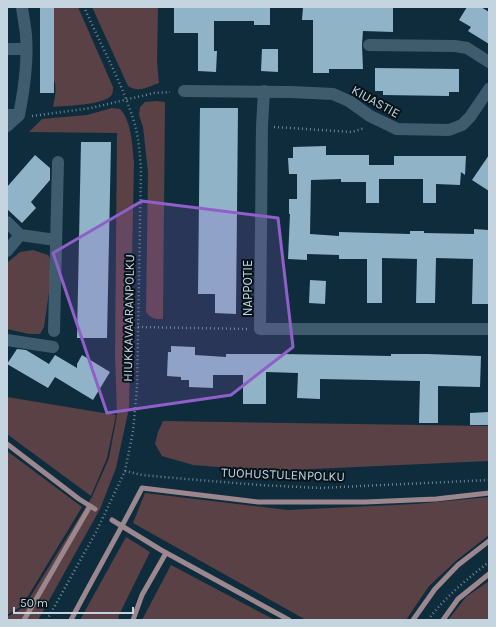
<svg xmlns="http://www.w3.org/2000/svg" width="496" height="627" font-family="Karla,sans-serif">
	<style>
		.green { fill: #5a4145 }
		.lines { fill: none; stroke-linecap: round; stroke-linejoin: round }
		.stream { stroke: #9c878e; stroke-width: 5 }
		.building { fill: #91b3c8 }
		.path { stroke: #6f8693; stroke-width: 2.5; stroke-dasharray: 1 3; stroke-linecap: butt }
		.minor { stroke: #3e5c6d; stroke-width: 12 }
		.marked { fill: #915fc9; fill-opacity: 0.2; stroke: #915fc9; stroke-width: 3; stroke-linejoin: round }
		.labels { text-anchor: middle; stroke-width: 4; stroke-linejoin: round; paint-order: stroke }
		.street-label { font-size: 13px; fill: #c5d5e0; stroke: #07131a }
	</style>
	<rect width="100%" height="100%" fill="#0f2c3c"/>
	<g class="green">
		<path d="M54,7H78L113,87C113,88 113,93 112,94C108,105 64,106 53,107C55,97 57,89 54,80Z"/>
		<path d="M92,7H158L157,62L159,83C148,87 139,93 128,86Z"/>
		<path d="M156,101L165,102L163,319C156,319 151,319 146,312L148,172L143,127L139,115L140,107L145,102Z"/>
		<path d="M112,108L120,109C132,122 132,145 134,162L129,408L116,468L100,509L38,620H7V617L24,607L92,497L109,458L112,442L117,415L115,354L117,133L29,132L42,119L87,115Z"/>
		<path d="M33,250L48,255L53,264L44,327L40,334H29L7,329V263L20,252Z"/>
		<path d="M7,397L116,415L107,458L91,496L7,434Z"/>
		<path d="M163,421L489,426V461L268,471L193,465L162,456L155,444L158,432Z"/>
		<path d="M7,451L82,507L22,606L7,615Z"/>
		<path d="M145,493L288,510L415,504L489,497V535L457,560L429,586L406,620H306L133,523Z"/>
		<path d="M126,537L150,552L119,615L118,620H80Z"/>
		<path d="M171,565L275,620H142Z"/>
		<path d="M489,581V620H448L466,597Z"/>
	</g>
	<g class="lines">
		<g class="stream">
			<path d="M7,444L79,499L95,509"/>
			<path d="M112,520L161,550L289,620"/>
			<path d="M24,620L90,506"/>
			<path d="M71,620C94,576 119,533 142,488L258,502H365L436,499L489,493"/>
			<path d="M133,620L142,595L166,553"/>
			<path d="M413,620L435,589L458,565L489,541"/>
			<path d="M443,620L458,599L489,574"/>
		</g>
	</g>
	<g class="building">
		<rect x="40" y="7" width="14" height="86"/>
		<path d="M174,7H270V25H254V21H214V51H217L216,72L198,71V33H174Z"/>
		<path d="M303,7L393,8V32L363,31L362,45L363,69H329V73H313V20H302Z"/>
		<path d="M467,7H481L489,12V44L468,31L471,27L459,20Z"/>
		<path d="M262,49H278V72L261,71Z"/>
		<path d="M375,68L459,69V92H449V96L383,95V91H375Z"/>
		<path d="M200,108H238L236,314L215,313V294H198Z"/>
		<path d="M81,142H111L107,338H77Z"/>
		<path d="M326,146V155H369V165H394V156H466L465,175L461,172L460,185L436,184V203H423V179H379V203H366V182H341V179L311,180L310,234L339,236V232L410,234V231H424V233L474,234V229L488,230V275H489V304H472L473,259L436,258L435,303H416L417,259L382,258V303H367V259H339V255L307,254V260L288,259L290,214H289V199H297V174H289L288,158H293V147Z"/>
		<path d="M35,155L50,168V180L31,202L36,208L22,223L7,209V187Z"/>
		<path d="M489,155V191L472,180Z"/>
		<path d="M310,280L326,281L325,304L309,303Z"/>
		<path d="M171,346L195,347V355L226,357V354H283L391,356V354H428L481,356L480,387L438,386V423H419L420,381L320,379V399L297,398L298,373L266,372V404H243V375H213V388L189,387V380H181V377L167,376L168,352H171Z"/>
		<path d="M17,349L26,350L49,364L55,355L77,368V364L82,355L110,372L93,400L55,377L48,388L7,364Z"/>
		<path d="M489,412V425H470V413Z"/>
	</g>
	<g class="lines">
		<g class="path">
			<path d="M32,116L91,108L154,93L170,92"/>
			<path d="M274,127L352,132L365,128"/>
			<path d="M138,327L248,329"/>
			<path d="M125,471L142,475L186,479L260,485L320,488L489,480"/>
			<path d="M47,620L96,532L125,471L133,431L137,388L141,170C140,155 139,140 135,125C123,84 101,46 84,7"/>
			<path d="M428,620C445,597 467,579 489,562"/>
		</g>
		<g class="minor">
			<path d="M369,45L455,46L467,48L489,62"/>
			<path d="M7,49H26"/>
			<path d="M184,91L291,92L333,94L349,101L370,116L397,129L449,130L462,125L470,117L489,89"/>
			<path d="M264,91L262,126L260,329H489"/>
			<path d="M7,115H19L7,126"/>
			<path d="M19,115C24,90 28,60 26,35C25,25 23,16 22,7"/>
			<path d="M7,222L20,235L56,240"/>
			<path d="M7,251L20,235"/>
			<path d="M54,331L58,162"/>
			<path d="M7,340L53,347"/>
		</g>
	</g>
	<path class="marked" d="M142,201L278,218L293,347L231,395L107,413L53,253Z"/>
	<g class="labels">
		<g class="street-label">
			<text transform="translate(376 101) rotate(29)" y="5">KIUASTIE</text>
			<text transform="translate(247 288) rotate(-90)" y="5">NAPPOTIE</text>
			<text transform="translate(128 318) rotate(-89)" y="5">HIUKKAVAARANPOLKU</text>
			<text transform="translate(283 474) rotate(2)" y="5">TUOHUSTULENPOLKU</text>
		</g>
	</g>
	<rect width="496" height="627" fill="none" stroke="#c5d5e0" stroke-width="16"/>
	<path d="M14 607v6h119v-6" fill="none" stroke="#c5d5e0" stroke-width="2"/>
	<text x="20" y="607" font-size="12" fill="#c5d5e0" stroke="#07131a" stroke-width="3" paint-order="stroke">50 m</text>
</svg>
